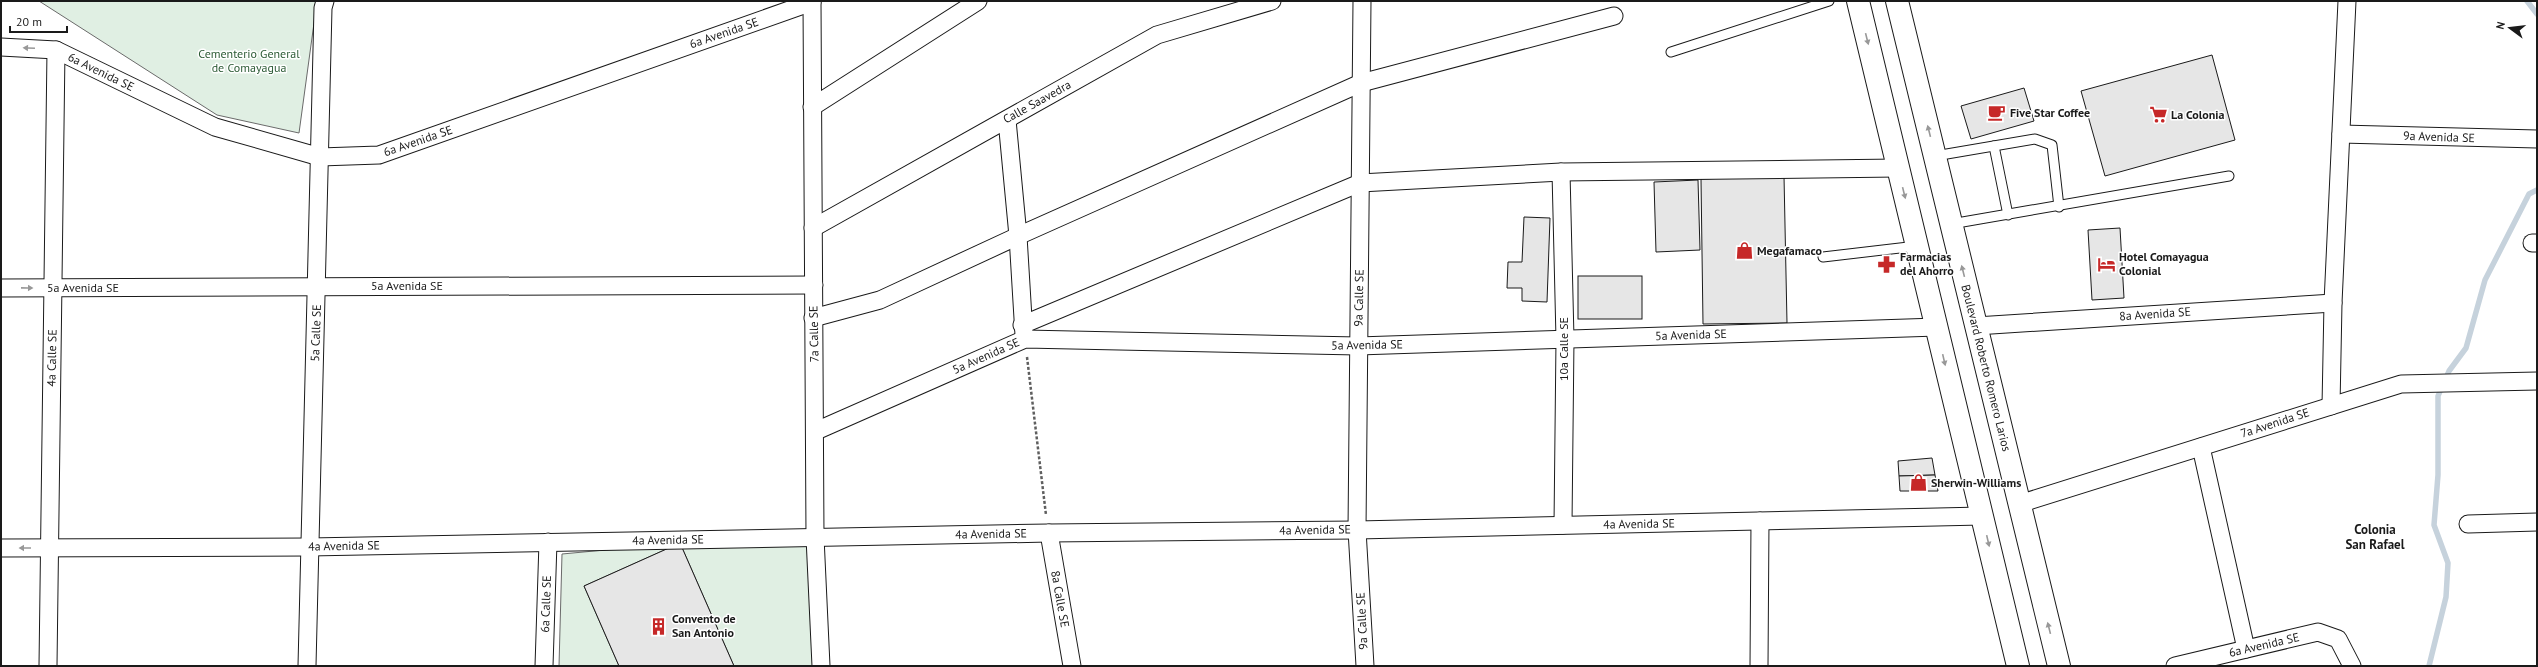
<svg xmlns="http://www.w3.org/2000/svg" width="2538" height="667" font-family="'PT Sans',sans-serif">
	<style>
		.green { fill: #e0efe3; stroke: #6a6a6a }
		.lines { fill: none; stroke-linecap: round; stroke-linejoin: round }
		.stream { stroke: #c6d2dc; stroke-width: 5.5 }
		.building { fill: #e6e6e6; stroke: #1a1a1a }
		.service-casing { stroke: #1a1a1a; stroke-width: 11 }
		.minor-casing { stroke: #1a1a1a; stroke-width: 19 }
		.secondary-casing { stroke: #1a1a1a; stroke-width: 24 }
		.path { stroke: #5f5f5f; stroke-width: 2.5; stroke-dasharray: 3 2; stroke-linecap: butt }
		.service { stroke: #fff; stroke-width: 9 }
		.minor { stroke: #fff; stroke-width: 17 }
		.secondary { stroke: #fff; stroke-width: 22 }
		.oneway { fill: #989898 }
		.labels { text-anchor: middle; stroke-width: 3; stroke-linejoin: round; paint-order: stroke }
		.street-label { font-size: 12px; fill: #1a1a1a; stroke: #fff }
		.park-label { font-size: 12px; fill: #2b5a34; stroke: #fff }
		.poi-label { font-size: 12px; font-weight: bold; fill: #1a1a1a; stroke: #fff; text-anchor: start }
		.neighbourhood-label { font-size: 13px; font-weight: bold; fill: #1a1a1a; stroke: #fff }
	</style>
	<rect width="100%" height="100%" fill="#fff"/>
	<g class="green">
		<path d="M39,1H317L299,133L217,115Z"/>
		<path d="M680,543L584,586L619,666H559L562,554Z"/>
		<path d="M680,543H810L816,666H734Z"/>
	</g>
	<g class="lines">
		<g class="stream">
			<path d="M2527,1L2537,14"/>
			<path d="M2429,666L2446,597L2448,563L2434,525L2438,475V396L2449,371L2466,348L2485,280L2529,194L2537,190"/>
		</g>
	</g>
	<g class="building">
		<path d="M2212,55L2235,140L2105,176L2081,91Z"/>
		<path d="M2024,88L2034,121L1971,139L1961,106Z"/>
		<path d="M1784,176L1787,323L1703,324L1701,179Z"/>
		<path d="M1698,180L1700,250L1656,252L1654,182Z"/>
		<path d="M1524,217L1550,218L1547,302L1522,301V288H1507L1508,262H1522Z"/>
		<path d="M2120,228L2124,298L2092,300L2088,230Z"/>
		<rect x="1578" y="276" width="64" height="43"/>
		<path d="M1932,458L1935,475L1899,476L1898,461Z"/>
		<path d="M1935,475L1938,491H1900L1899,476Z"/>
		<path d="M680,543L734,666H619L584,586Z"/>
	</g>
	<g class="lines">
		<defs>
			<g id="service">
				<path d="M1671,52L1829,1"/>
				<path d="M1994,146L2008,215"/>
				<path d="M1935,156L2035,139L2052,145L2059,207"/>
				<path d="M1951,224L2229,176"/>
				<path d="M1823,257L1917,246"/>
			</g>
			<g id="minor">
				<path d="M812,1L815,537L821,666"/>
				<path d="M1362,1L1357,530L1365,666"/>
				<path d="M1,47L56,50L215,127L320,157L379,155L812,2"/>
				<path d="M812,107L978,1"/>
				<path d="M1007,120L1018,236L1024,335"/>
				<path d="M2341,134L2537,139"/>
				<path d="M1561,172L1565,339L1563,525"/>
				<path d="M813,228L1157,35L1272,1"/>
				<path d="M2532,243H2537"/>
				<path d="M1,288L814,285"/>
				<path d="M813,318L880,300L1018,236L1361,83L1614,16"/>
				<path d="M1022,325L1360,183L1561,172L1898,168"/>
				<path d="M1976,326L2333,303"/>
				<path d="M2331,406L2333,303L2347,1"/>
				<path d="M816,431L1025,339L1358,346L1937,327"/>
				<path d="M2201,447L2246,649"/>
				<path d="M2019,504L2401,384L2537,381"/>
				<path d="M2468,524L2537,522"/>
				<path d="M1049,533L1072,666"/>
				<path d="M1,548L309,547L1049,533L1357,530L1982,516"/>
				<path d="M48,666L56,50"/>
				<path d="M307,666L323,8L325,1"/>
				<path d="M544,666L548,542"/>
				<path d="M1759,666L1760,521"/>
				<path d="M2175,666L2318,632L2338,639L2352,666"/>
			</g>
			<g id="secondary">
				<path d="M1858,1L2018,666"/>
				<path d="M1897,1L2059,666"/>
			</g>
		</defs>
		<use href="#service" class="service-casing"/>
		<use href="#minor" class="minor-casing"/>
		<use href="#secondary" class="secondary-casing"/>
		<path class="path" d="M1027,357L1046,515"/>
		<use href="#service" class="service"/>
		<use href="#minor" class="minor"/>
		<use href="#secondary" class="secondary"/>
	</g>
	<defs><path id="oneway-solid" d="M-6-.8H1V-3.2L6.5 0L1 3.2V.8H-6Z"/></defs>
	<g class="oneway">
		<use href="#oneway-solid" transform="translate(1867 39) rotate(76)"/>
		<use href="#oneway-solid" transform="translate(29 48) rotate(-177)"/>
		<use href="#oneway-solid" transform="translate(1929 131) rotate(-104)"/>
		<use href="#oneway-solid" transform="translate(1904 193) rotate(76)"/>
		<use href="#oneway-solid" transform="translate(1963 271) rotate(-104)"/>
		<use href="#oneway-solid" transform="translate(27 288) rotate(1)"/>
		<use href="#oneway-solid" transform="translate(1944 360) rotate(77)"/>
		<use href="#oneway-solid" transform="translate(1988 541) rotate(77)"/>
		<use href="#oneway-solid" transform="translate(25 548) rotate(180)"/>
		<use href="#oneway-solid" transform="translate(2049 628) rotate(-104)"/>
	</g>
	<defs>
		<symbol id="cafe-bare" viewBox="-9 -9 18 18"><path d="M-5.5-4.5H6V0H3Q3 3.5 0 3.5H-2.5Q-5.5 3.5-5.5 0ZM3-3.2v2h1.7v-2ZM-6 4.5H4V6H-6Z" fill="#c62828" stroke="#fff" stroke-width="2.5" paint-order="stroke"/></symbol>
		<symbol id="supermarket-bare" viewBox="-9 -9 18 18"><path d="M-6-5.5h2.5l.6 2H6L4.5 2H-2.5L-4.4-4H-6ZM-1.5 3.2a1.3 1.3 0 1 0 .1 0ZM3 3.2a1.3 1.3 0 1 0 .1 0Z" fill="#c62828" stroke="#fff" stroke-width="2.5" paint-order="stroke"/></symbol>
		<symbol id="shop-bare" viewBox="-9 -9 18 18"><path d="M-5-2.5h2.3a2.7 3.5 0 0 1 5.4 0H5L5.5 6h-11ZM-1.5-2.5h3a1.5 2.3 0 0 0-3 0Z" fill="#c62828" stroke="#fff" stroke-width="2.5" paint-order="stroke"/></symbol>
		<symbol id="pharmacy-bare" viewBox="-9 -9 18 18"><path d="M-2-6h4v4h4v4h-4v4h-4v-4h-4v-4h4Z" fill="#c62828" stroke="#fff" stroke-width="2.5" paint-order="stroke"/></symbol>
		<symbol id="hotel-bare" viewBox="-9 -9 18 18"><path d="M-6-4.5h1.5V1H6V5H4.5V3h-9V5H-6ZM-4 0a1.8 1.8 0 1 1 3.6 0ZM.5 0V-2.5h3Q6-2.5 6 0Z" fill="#c62828" stroke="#fff" stroke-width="2.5" paint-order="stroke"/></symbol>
		<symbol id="building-bare" viewBox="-9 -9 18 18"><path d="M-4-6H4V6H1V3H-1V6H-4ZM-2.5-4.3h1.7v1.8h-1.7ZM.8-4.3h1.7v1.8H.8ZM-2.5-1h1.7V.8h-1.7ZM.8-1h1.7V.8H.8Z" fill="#c62828" stroke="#fff" stroke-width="2.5" paint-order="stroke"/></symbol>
	</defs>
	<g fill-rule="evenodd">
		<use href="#cafe-bare" x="1984" y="100" width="25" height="25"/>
		<use href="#supermarket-bare" x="2146" y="102" width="25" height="25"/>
		<use href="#shop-bare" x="1732" y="238" width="25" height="25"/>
		<use href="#pharmacy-bare" x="1874" y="252" width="25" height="25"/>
		<use href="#hotel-bare" x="2094" y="252" width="25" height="25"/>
		<use href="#shop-bare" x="1906" y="470" width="25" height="25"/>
		<use href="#building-bare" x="646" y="614" width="25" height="25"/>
	</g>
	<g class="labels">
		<g class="street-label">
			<text transform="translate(724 33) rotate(-19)" y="4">6a Avenida SE</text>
			<text transform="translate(101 72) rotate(26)" y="4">6a Avenida SE</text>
			<text transform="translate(1037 102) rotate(-29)" y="4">Calle Saavedra</text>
			<text transform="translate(2439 137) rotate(2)" y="4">9a Avenida SE</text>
			<text transform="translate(418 141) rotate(-19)" y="4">6a Avenida SE</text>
			<text x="407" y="290">5a Avenida SE</text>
			<text x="83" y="292">5a Avenida SE</text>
			<text transform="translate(1359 298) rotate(-89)" y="4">9a Calle SE</text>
			<text transform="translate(2155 314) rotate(-4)" y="4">8a Avenida SE</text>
			<text transform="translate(316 333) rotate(-88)" y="4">5a Calle SE</text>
			<text transform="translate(814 334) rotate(-91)" y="4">7a Calle SE</text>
			<text transform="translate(1691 335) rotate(-2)" y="4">5a Avenida SE</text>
			<text transform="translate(1367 345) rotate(-1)" y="4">5a Avenida SE</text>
			<text transform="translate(1564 349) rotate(-90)" y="4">10a Calle SE</text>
			<text transform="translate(986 356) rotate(-24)" y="4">5a Avenida SE</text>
			<text transform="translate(52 358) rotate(-89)" y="4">4a Calle SE</text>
			<text transform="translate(1986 368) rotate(76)" y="4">Boulevard Roberto Romero Larios</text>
			<text transform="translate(2275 423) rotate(-18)" y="4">7a Avenida SE</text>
			<text transform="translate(1639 524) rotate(-1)" y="4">4a Avenida SE</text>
			<text transform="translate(1315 530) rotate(-1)" y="4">4a Avenida SE</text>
			<text transform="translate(991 534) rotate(-1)" y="4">4a Avenida SE</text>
			<text transform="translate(668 540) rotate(-1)" y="4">4a Avenida SE</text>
			<text transform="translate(344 546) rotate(-1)" y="4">4a Avenida SE</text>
			<text transform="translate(1060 599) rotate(80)" y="4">8a Calle SE</text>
			<text transform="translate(546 604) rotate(-88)" y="4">6a Calle SE</text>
			<text transform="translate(1362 621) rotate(-93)" y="4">9a Calle SE</text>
			<text transform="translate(2264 645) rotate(-13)" y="4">6a Avenida SE</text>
		</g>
		<g class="park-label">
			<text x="249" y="58">Cementerio General<tspan x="249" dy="14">de Comayagua</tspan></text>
		</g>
		<g class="poi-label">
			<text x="2010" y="117">Five Star Coffee</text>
			<text x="2171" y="119">La Colonia</text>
			<text x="1757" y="255">Megafamaco</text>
			<text x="1900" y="261">Farmacias<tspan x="1900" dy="14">del Ahorro</tspan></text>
			<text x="2119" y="261">Hotel Comayagua<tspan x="2119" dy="14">Colonial</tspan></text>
			<text x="1931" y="487">Sherwin-Williams</text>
			<text x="672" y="623">Convento de<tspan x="672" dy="14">San Antonio</tspan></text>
		</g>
		<g class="neighbourhood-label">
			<text x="2375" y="534">Colonia<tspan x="2375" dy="15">San Rafael</tspan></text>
		</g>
	</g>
	<rect width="2538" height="667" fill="none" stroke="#1a1a1a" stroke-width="4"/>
	<g transform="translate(2510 28) rotate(285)" stroke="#ffffff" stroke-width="3" paint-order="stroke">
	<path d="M0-3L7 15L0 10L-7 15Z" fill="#1a1a1a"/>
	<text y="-6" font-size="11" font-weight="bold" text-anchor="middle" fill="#1a1a1a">N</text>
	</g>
	<path d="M10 26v6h57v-6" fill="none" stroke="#1a1a1a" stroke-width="2"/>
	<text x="16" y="26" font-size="12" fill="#1a1a1a" stroke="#ffffff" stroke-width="3" paint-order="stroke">20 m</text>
</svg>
